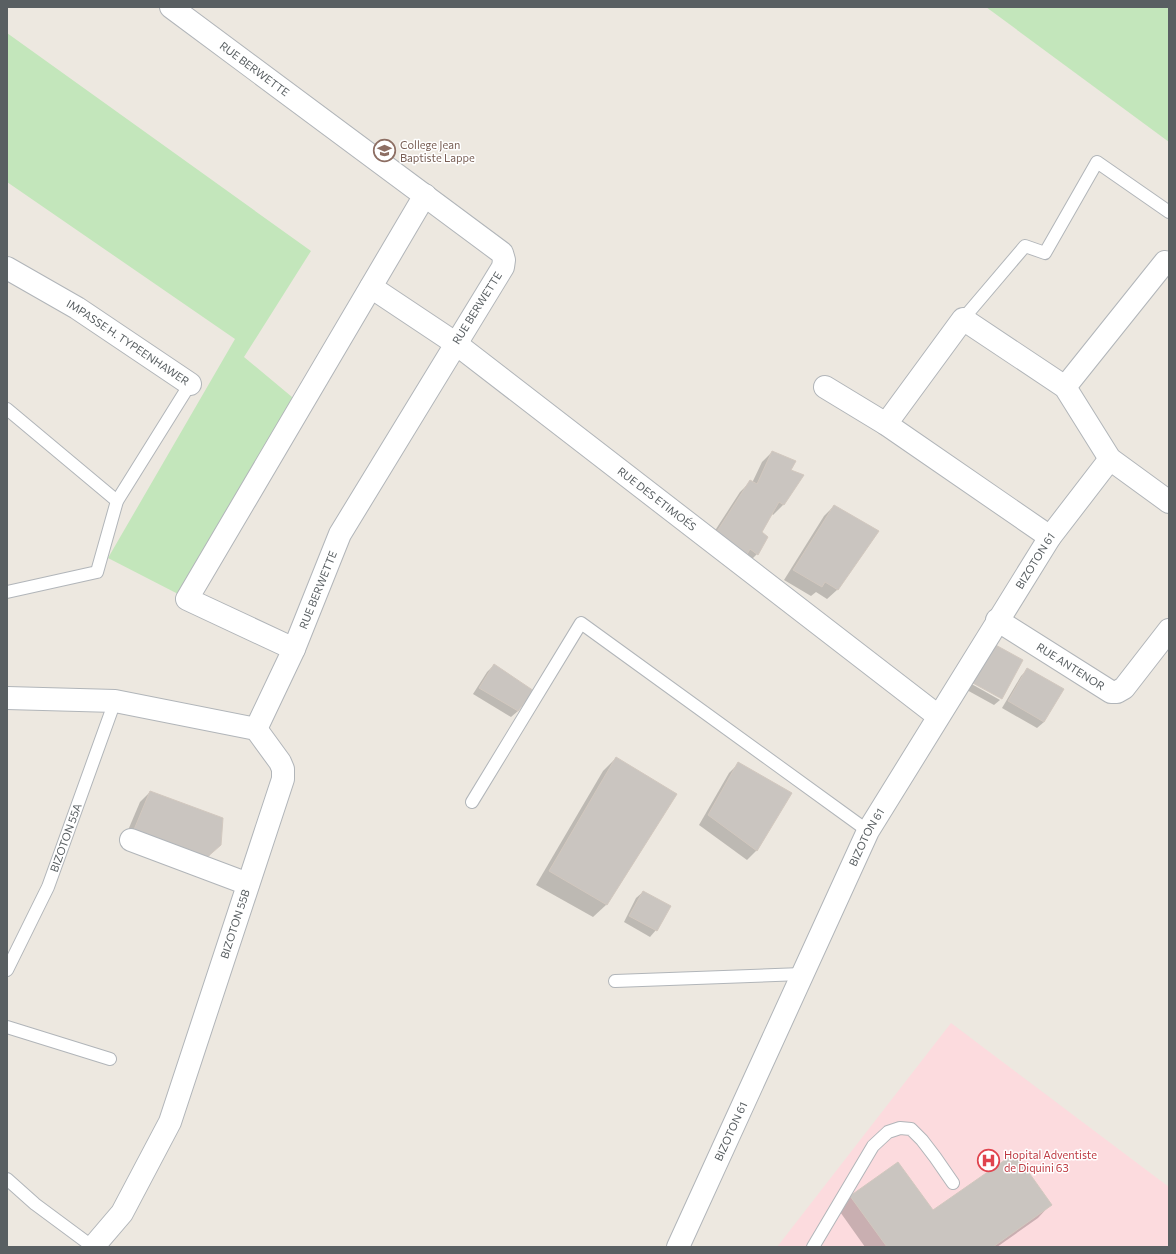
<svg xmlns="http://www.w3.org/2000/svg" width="1176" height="1254" font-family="Commissioner,sans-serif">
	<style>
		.medical { fill: #fcdbde }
		.green { fill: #c3e6bb }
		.shadow { fill: #0003 }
		.building { fill: #cac5c0; stroke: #d2c8bf }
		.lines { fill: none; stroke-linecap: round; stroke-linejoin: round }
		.service-casing { stroke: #b1b5b9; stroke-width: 14 }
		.minor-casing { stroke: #b1b5b9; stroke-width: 24 }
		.service { stroke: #fff; stroke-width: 12 }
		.minor { stroke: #fff; stroke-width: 22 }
		.labels { text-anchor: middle; stroke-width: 3; stroke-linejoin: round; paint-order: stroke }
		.street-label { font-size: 11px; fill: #595f62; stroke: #fff }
		.education-label { font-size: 11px; fill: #785e54; stroke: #fff; text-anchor: start }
		.health-label { font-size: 11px; fill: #be3a42; stroke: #fff; text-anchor: start }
	</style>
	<rect width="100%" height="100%" fill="#ede8e0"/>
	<path class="medical" d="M951,1023L1169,1187V1247H777Z"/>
	<g class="green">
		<path d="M986,7H1169V142Z"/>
		<path d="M7,33L311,251L244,357L298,402L180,595L108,558L235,339L7,182Z"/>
	</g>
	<g class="shadow">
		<path d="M772,452L790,471L803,475L783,505L773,515L772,514L761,533L757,554L747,564L705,546L740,492L750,482L752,483L762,462Z"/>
		<path d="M834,506L878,531L837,590L827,599L816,592L811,596L784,580L824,516Z"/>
		<path d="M494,665L518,711L511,717L473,694L487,672Z"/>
		<path d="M1028,669L1044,722L1037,728L1002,708L1021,676Z"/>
		<path d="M968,682L1000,700L994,705L965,689Z"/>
		<path d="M616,758L675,794L606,905L593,917L536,885L603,771Z"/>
		<path d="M739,763L757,850L747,860L699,825L729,773Z"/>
		<path d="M150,792L210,855L195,868L123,842L140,802Z"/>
		<path d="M643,892L656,930L650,937L624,922L636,898Z"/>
		<path d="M850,1196L933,1212L1050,1205L1038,1218L997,1247H865L838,1209Z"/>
	</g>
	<g class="building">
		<path d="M772,451L796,461L791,470L804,475L784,505L779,502L762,532L768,537L758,555L750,549L745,558L714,536L750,480L757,484Z"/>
		<path d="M834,505L879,531L838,590L825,582L822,587L793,570Z"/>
		<path d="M992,643L1023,660L1002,699L971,682Z"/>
		<path d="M494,664L534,691L518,711L479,688Z"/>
		<path d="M1027,668L1064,689L1044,722L1008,701Z"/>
		<path d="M616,757L677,794L607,905L549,871Z"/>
		<path d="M738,762L792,793L757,851L708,815Z"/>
		<path d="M150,791L223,818L221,845L205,859L133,832Z"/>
		<path d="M643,891L671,906L657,931L629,916Z"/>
		<path d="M1015,1153L1052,1205L993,1247H887L850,1196L898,1162L933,1210Z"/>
	</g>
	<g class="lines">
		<defs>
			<g id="service">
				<path d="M963,319L1025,246L1045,253L1097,162L1169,212"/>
				<path d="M7,409L117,501"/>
				<path d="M7,592L97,572L117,501L190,384"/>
				<path d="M472,802L581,623L868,831"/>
				<path id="s1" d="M7,970L48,887L115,701"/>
				<path d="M615,981L802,974"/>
				<path d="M7,1027L110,1059"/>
				<path d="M7,1179L35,1204L93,1247"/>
				<path d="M813,1247L873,1146L888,1132L900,1128L911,1129L922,1140L935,1157L953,1183"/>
			</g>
			<g id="minor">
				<path id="s2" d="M171,7L502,253L504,260L503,267L340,534L294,649L256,729"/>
				<path id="s3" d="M7,268L77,308L190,384"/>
				<path id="s4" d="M371,287L455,343L938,716"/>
				<path d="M825,387L886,424L1050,537"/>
				<path d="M1065,387L1165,262"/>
				<path d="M886,424L963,319L1065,387L1110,459L1169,502"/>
				<path id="s5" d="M997,620L1111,692H1117L1124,688L1169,630"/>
				<path d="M294,649L187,599L425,195"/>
				<path d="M7,698L115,701L256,729L280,762L283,769V779L170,1122L122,1213L93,1247"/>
				<path d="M131,840L248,884"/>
				<path id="s6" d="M678,1247L868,831L1050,537L1110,459"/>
			</g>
		</defs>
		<use href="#service" class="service-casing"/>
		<use href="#minor" class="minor-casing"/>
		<use href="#service" class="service"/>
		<use href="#minor" class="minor"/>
	</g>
	<defs>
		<symbol id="school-ring" viewBox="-11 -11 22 22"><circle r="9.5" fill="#fff" stroke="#8d6e63" stroke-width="1.5"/><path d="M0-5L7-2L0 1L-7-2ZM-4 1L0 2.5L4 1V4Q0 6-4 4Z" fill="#8d6e63"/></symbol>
		<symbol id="hospital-ring" viewBox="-11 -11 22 22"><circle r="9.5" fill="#fff" stroke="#e0444e" stroke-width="1.5"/><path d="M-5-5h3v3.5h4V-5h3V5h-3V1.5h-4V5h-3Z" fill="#e0444e"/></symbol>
	</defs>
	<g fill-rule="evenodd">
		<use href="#school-ring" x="372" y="138" width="25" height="25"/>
		<use href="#hospital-ring" x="976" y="1148" width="25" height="25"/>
	</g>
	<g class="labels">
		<g class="street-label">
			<text dy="4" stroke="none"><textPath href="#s2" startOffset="104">RUE BERWETTE</textPath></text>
			<text transform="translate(477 308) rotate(-58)" y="4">RUE BERWETTE</text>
			<text dy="4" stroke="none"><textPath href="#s3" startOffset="142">IMPASSE H. TYPEENHAWER</textPath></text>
			<text dy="4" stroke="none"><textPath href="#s4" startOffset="356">RUE DES ETIMOÉS</textPath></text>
			<text dy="4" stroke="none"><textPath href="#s6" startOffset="775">BIZOTON 61</textPath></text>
			<text transform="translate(318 590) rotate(-68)" y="4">RUE BERWETTE</text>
			<text dy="4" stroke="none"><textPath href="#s5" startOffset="87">RUE ANTENOR</textPath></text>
			<text dy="4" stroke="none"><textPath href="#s1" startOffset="145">BIZOTON 55A</textPath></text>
			<text dy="4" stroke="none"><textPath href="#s6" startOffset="451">BIZOTON 61</textPath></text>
			<text transform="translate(235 924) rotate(-72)" y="4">BIZOTON 55B</text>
			<text dy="4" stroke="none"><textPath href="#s6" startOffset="127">BIZOTON 61</textPath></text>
		</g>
		<g class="education-label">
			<text x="400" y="149">College Jean<tspan x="400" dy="13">Baptiste Lappe</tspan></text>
		</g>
		<g class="health-label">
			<text x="1004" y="1159">Hopital Adventiste<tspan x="1004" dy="13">de Diquini 63</tspan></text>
		</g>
	</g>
	<rect width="1176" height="1254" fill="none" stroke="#595f62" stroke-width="16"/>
</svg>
